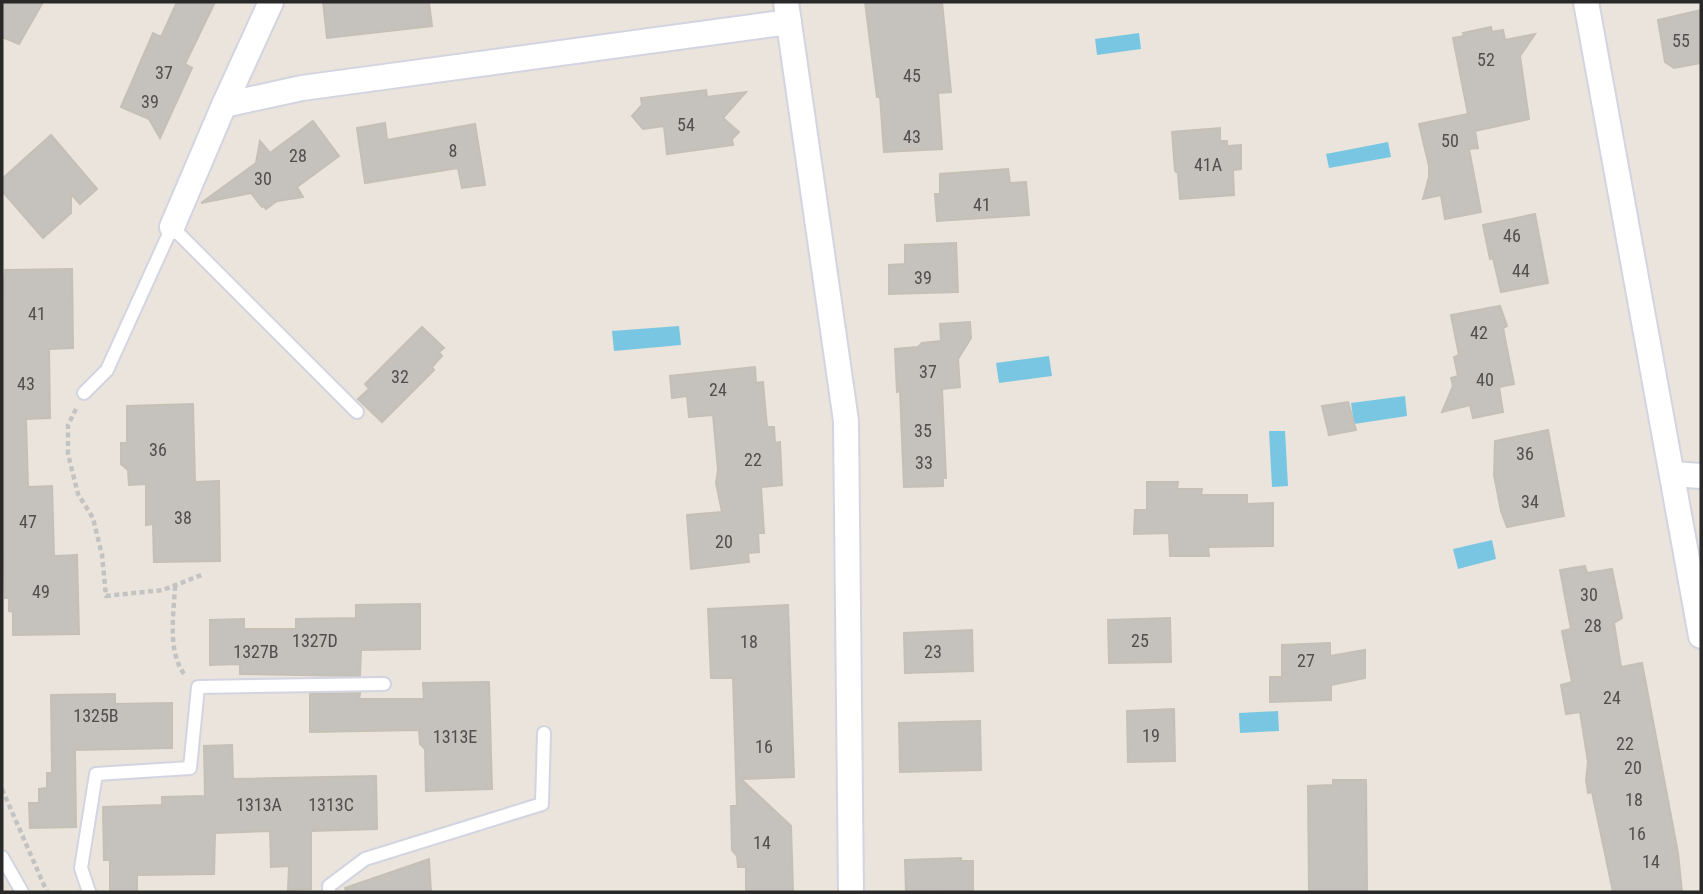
<svg xmlns="http://www.w3.org/2000/svg" width="1703" height="894" font-family="'Roboto Condensed',sans-serif">
	<style>
		.water { fill: #79c6e2 }
		.building { fill: #c5c1bc; stroke: #c5bfb6; stroke-width: 2 }
		.lines { fill: none; stroke-linecap: round; stroke-linejoin: round }
		.lane-casing { stroke: #d2d4e0; stroke-width: 16 }
		.street-casing { stroke: #d2d4e0; stroke-width: 28 }
		.path { stroke: #c3c3c3; stroke-width: 4.5; stroke-dasharray: 5 3.5; stroke-linecap: butt }
		.lane { stroke: #fff; stroke-width: 12 }
		.street { stroke: #fff; stroke-width: 24 }
		.labels { text-anchor: middle; stroke-width: 6; stroke-linejoin: round; paint-order: stroke }
		.number-label { font-size: 18px; fill: #504f4e }
	</style>
	<rect width="100%" height="100%" fill="#eae4dc"/>
	<g class="water">
		<path d="M1139,33L1141,49L1097,55L1095,39Z"/>
		<path d="M1388,142L1391,157L1329,168L1326,154Z"/>
		<path d="M679,326L681,345L614,351L612,331Z"/>
		<path d="M1049,356L1052,376L999,383L996,363Z"/>
		<path d="M1405,396L1407,416L1354,424L1351,403Z"/>
		<path d="M1269,431H1285L1288,486L1272,487Z"/>
		<path d="M1492,540L1496,559L1458,569L1453,549Z"/>
		<path d="M1278,711L1279,731L1240,733L1239,713Z"/>
	</g>
	<g class="building">
		<path d="M2,2H43L19,44L2,37Z"/>
		<path d="M177,2H215L185,64L192,68L160,138L149,119L121,107L153,33L161,37Z"/>
		<path d="M323,2H429L432,26L327,38Z"/>
		<path d="M865,2H942L951,92L938,93L942,149L884,152L880,97H877Z"/>
		<path d="M1701,10V63L1674,68L1665,62L1658,20Z"/>
		<path d="M1491,27L1492,32L1503,30L1505,40L1535,34L1520,56L1529,119L1475,131L1478,148L1469,149L1481,212L1445,219L1441,195L1423,199L1429,177V166L1419,124L1468,114L1453,38L1464,36L1463,33Z"/>
		<path d="M706,90L707,97L746,92L723,118L739,132L732,139L733,145L667,154L664,126L643,129L632,116L642,105L641,98Z"/>
		<path d="M313,121L339,156L297,187L303,197L277,201L266,209L264,206L262,207L251,193L201,203L256,163L260,141L270,153Z"/>
		<path d="M385,123L387,140L475,124L485,185L462,188L458,168L365,183L357,128Z"/>
		<path d="M1220,128V141H1227V146L1241,145V169L1233,170L1234,195L1180,199L1178,173L1175,171L1172,132Z"/>
		<path d="M51,135L97,189L80,204L71,194V213L43,238L2,191V179Z"/>
		<path d="M1008,169L1010,183L1026,182L1029,215L937,221L935,194H940V174Z"/>
		<path d="M1535,214L1548,283L1501,292L1493,258L1490,259L1483,225Z"/>
		<path d="M956,243L958,292L889,294V265L905,264V245Z"/>
		<path d="M72,269L73,348L49,349L50,418L26,419L28,487L52,486L54,556L77,555L79,634L13,635V612L9,611V598H5L4,558H2V307L5,270Z"/>
		<path d="M1500,306L1507,326L1503,328L1514,384L1499,387L1503,412L1473,418L1470,405L1442,412L1453,386L1451,378L1458,376L1454,357L1459,355L1451,315Z"/>
		<path d="M970,322L971,338L958,359L960,387L942,389L946,478H943V486L904,487L900,391L897,392L895,349L918,347L922,343L941,341L940,324Z"/>
		<path d="M422,327L444,348L439,352L442,356L432,367L434,370L382,422L358,399L369,389L365,384Z"/>
		<path d="M755,367L756,383L763,382L767,427H774L775,443L780,442L782,485L761,487L764,533H758L759,552L748,553L749,562L691,569L687,515L722,512L716,483L718,470L713,415L689,417L687,396L672,398L670,376Z"/>
		<path d="M1348,402L1356,430L1329,435L1322,406Z"/>
		<path d="M193,404L195,482L219,481L220,561L154,562L153,524L146,525V484L129,485L128,470L121,464V443H127V406Z"/>
		<path d="M1548,430L1564,516L1507,527L1501,511L1494,475L1495,441Z"/>
		<path d="M1147,482H1178L1177,489H1202L1201,495H1247V504L1273,503V546L1208,547L1209,556H1170L1169,533L1134,534L1135,510H1147Z"/>
		<path d="M1585,566L1587,573L1612,569L1622,618L1614,623L1621,667L1642,663L1678,853L1682,892H1613L1592,792L1588,793L1586,780L1588,762L1580,712L1566,714L1561,685L1572,682L1562,631L1571,629L1560,570Z"/>
		<path d="M420,604V649L361,650L360,676L240,674V664L210,665V620L244,619V629H296V619L356,618V605Z"/>
		<path d="M788,605L794,777L741,779L791,826L793,892H746V867H738L737,856L732,850L731,806H737L733,678H711L708,609Z"/>
		<path d="M1170,618L1171,662L1109,663L1108,620Z"/>
		<path d="M972,630L973,671L905,673L904,633Z"/>
		<path d="M1330,643V656L1365,650V678L1331,685V700L1270,702V677H1282V645Z"/>
		<path d="M489,682L492,789L426,791L425,749L420,744L419,730L310,732V694L360,693L359,699H424L423,683Z"/>
		<path d="M115,694V704L172,703V748L75,750L76,827L30,828L29,803H39V789L47,788V773H52L51,695Z"/>
		<path d="M1174,709L1175,761L1128,762L1127,711Z"/>
		<path d="M980,721L981,770L900,772L899,723Z"/>
		<path d="M232,745L233,779L376,776L377,829L311,831V889L288,890L289,866L271,867L270,831L215,833L214,874L137,875V892H110V860H104L103,807L162,805V797L205,796L204,746Z"/>
		<path d="M1333,780H1366L1367,892H1309L1308,786L1333,785Z"/>
		<path d="M961,858V861H973V891L906,892L905,860Z"/>
		<path d="M429,859L431,892H346L345,888Z"/>
	</g>
	<g class="lines">
		<defs>
			<g id="lane">
				<path d="M84,393L107,370L172,227L357,412"/>
				<path d="M2,857L22,892"/>
				<path d="M89,892L81,868L96,774L190,768L198,687L384,684"/>
				<path d="M329,892V886L365,859L542,804L544,733"/>
			</g>
			<g id="street">
				<path d="M786,2L846,421L851,892"/>
				<path d="M1586,2L1701,636"/>
				<path d="M224,105L302,88L789,22"/>
				<path d="M172,227L224,105L271,2"/>
				<path d="M1673,474L1701,476"/>
			</g>
		</defs>
		<use href="#lane" class="lane-casing"/>
		<use href="#street" class="street-casing"/>
		<g class="path">
			<path d="M76,409L68,425V454L78,494L93,518L102,555L106,596L163,590L204,574"/>
			<path d="M175,586C174,613 167,650 184,674"/>
			<path d="M2,789L47,892"/>
		</g>
		<use href="#lane" class="lane"/>
		<use href="#street" class="street"/>
	</g>
	<g class="labels">
		<g class="number-label">
			<text x="1681" y="47">55</text>
			<text x="1486" y="66">52</text>
			<text x="164" y="79">37</text>
			<text x="912" y="82">45</text>
			<text x="150" y="108">39</text>
			<text x="686" y="131">54</text>
			<text x="912" y="143">43</text>
			<text x="1450" y="147">50</text>
			<text x="453" y="157">8</text>
			<text x="298" y="162">28</text>
			<text x="1208" y="171">41A</text>
			<text x="263" y="185">30</text>
			<text x="982" y="211">41</text>
			<text x="1512" y="242">46</text>
			<text x="1521" y="277">44</text>
			<text x="923" y="284">39</text>
			<text x="37" y="320">41</text>
			<text x="1479" y="339">42</text>
			<text x="928" y="378">37</text>
			<text x="400" y="383">32</text>
			<text x="1485" y="386">40</text>
			<text x="26" y="390">43</text>
			<text x="718" y="396">24</text>
			<text x="923" y="437">35</text>
			<text x="158" y="456">36</text>
			<text x="1525" y="460">36</text>
			<text x="753" y="466">22</text>
			<text x="924" y="469">33</text>
			<text x="1530" y="508">34</text>
			<text x="183" y="524">38</text>
			<text x="28" y="528">47</text>
			<text x="724" y="548">20</text>
			<text x="41" y="598">49</text>
			<text x="1589" y="601">30</text>
			<text x="1593" y="632">28</text>
			<text x="315" y="647">1327D</text>
			<text x="1140" y="647">25</text>
			<text x="749" y="648">18</text>
			<text x="256" y="658">1327B</text>
			<text x="933" y="658">23</text>
			<text x="1306" y="667">27</text>
			<text x="1612" y="704">24</text>
			<text x="96" y="722">1325B</text>
			<text x="1151" y="742">19</text>
			<text x="455" y="743">1313E</text>
			<text x="1625" y="750">22</text>
			<text x="764" y="753">16</text>
			<text x="1633" y="774">20</text>
			<text x="1634" y="806">18</text>
			<text x="259" y="811">1313A</text>
			<text x="331" y="811">1313C</text>
			<text x="1637" y="840">16</text>
			<text x="762" y="849">14</text>
			<text x="1651" y="868">14</text>
		</g>
	</g>
	<rect width="1703" height="894" fill="none" stroke="#292929" stroke-width="7"/>
</svg>
